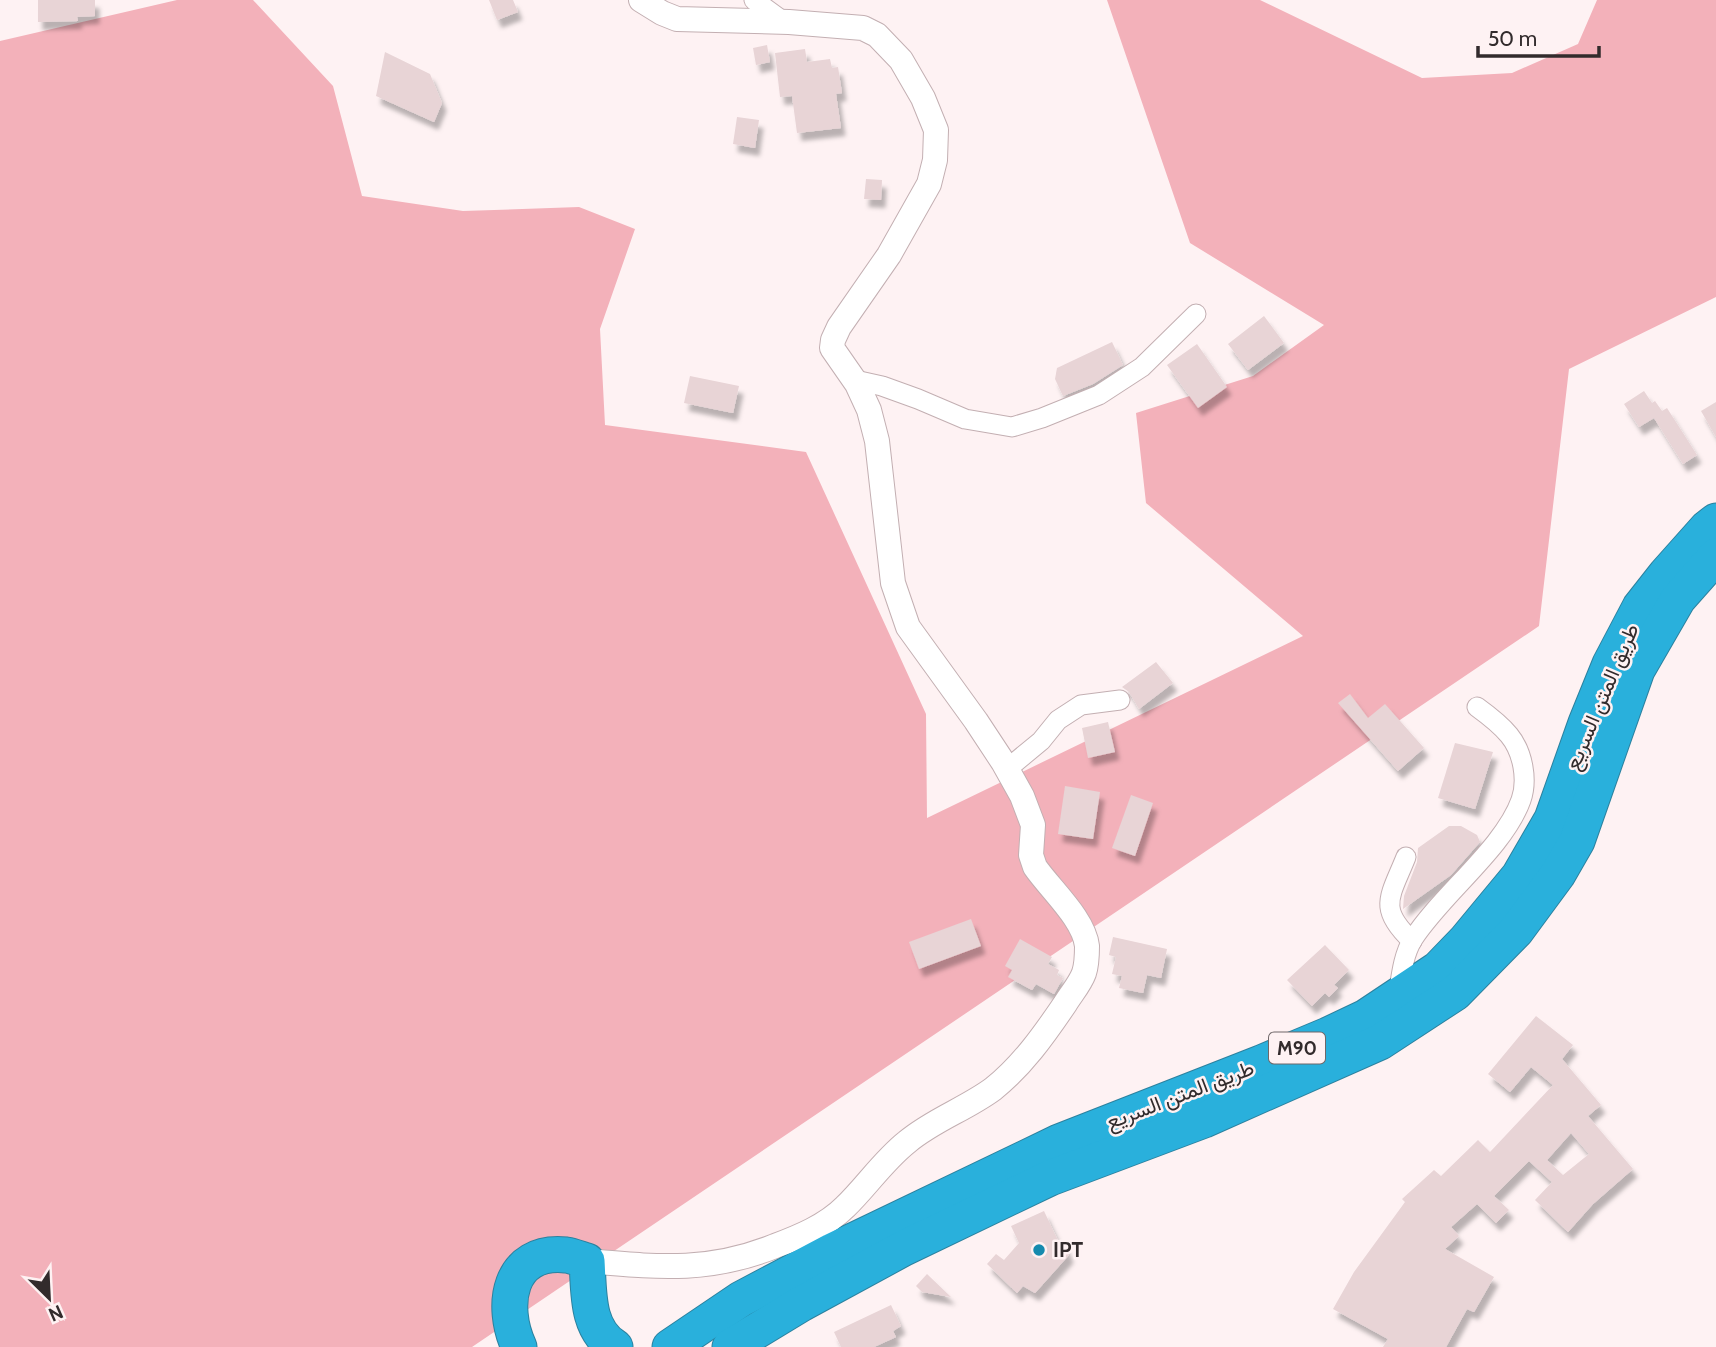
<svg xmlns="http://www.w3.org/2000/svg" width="1716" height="1347" font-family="Cabin,Vazirmatn,sans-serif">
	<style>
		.forest { fill: #f3b1ba }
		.building { fill: #e8d4d6; fill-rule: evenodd; filter: url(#shadow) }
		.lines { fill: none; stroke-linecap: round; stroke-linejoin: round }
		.minor-casing { stroke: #c3afb2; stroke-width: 21 }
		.tertiary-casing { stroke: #c3afb2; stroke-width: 26 }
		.motorway-casing { stroke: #2c819e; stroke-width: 37 }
		.minor { stroke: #fff; stroke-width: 19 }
		.tertiary { stroke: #fff; stroke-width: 24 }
		.motorway { stroke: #29b0dc; stroke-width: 35 }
		.poi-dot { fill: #158aae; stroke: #fef2f3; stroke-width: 2.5 }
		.labels { text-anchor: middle; stroke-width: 5; stroke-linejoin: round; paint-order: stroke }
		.shield { fill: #fef2f3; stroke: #6f6768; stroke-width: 2 }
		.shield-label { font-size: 19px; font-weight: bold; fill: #322b2c }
		.street-label { font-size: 21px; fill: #322b2c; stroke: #fef2f3 }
		.poi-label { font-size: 21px; font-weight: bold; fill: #322b2c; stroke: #fef2f3; text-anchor: start }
	</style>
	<defs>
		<filter id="shadow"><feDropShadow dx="4.5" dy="8" stdDeviation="2" flood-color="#0004"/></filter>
	</defs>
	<rect width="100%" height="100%" fill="#fef2f3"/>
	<path class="forest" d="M177,0H253L333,86L362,196L463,211L579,207L635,229L600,329L605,425L806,452L926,714L927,818L1303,636L1146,503L1136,413L1253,376L1324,325L1190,243L1107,0H1260L1422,78L1512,73L1578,44L1597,0H1716V297L1569,369L1539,626L472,1347H0V41Z"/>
	<g class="building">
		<path d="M38,0H95V16L77,17L78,21L38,22Z"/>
		<path d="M489,0H513L518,12L497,20Z"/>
		<path d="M767,45L770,62L756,65L753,48Z"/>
		<path d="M805,49L807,62L830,59L832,68L838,67L842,93L836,94L841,128L797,133L792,96L780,97L775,53Z"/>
		<path d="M385,52L430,74L442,103L434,122L376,96Z"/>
		<path d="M737,117L759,120L755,148L733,144Z"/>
		<path d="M866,179L882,180L881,200L864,199Z"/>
		<path d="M1264,316L1284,343L1248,370L1228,344Z"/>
		<path d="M1112,342L1123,365L1093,384L1063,396L1055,379L1057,368Z"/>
		<path d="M1197,344L1227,387L1198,408L1167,365Z"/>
		<path d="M690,376L739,386L733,413L684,403Z"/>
		<path d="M1644,391L1652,403L1655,401L1662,411L1667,408L1697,455L1683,464L1654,418L1639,427L1624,404Z"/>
		<path d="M1716,402V437L1701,411Z"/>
		<path d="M1156,662L1173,683L1139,709L1129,692L1122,687Z"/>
		<path d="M1350,694L1368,718L1385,704L1424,748L1398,771L1338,703Z"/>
		<path d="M1108,722L1115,752L1088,758L1082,728Z"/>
		<path d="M1455,743L1493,752L1475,809L1438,798Z"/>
		<path d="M1065,786L1100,792L1093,839L1058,834Z"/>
		<path d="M1131,795L1153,803L1135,856L1112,848Z"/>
		<path d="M1449,826H1461L1477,835L1480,842L1451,875L1403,909L1404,896L1417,862L1418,848Z"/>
		<path d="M971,919L981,946L919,969L909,942Z"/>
		<path d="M1113,937L1167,949L1161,978L1147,975L1143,993L1119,988L1122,976L1112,974L1116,957L1109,955Z"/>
		<path d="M1020,939L1052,957L1048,964L1059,970L1057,975L1063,978L1054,994L1036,984L1032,990L1008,977L1012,970L1005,966Z"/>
		<path d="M1325,945L1349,970L1334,985L1338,988L1329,997L1325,993L1312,1006L1287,980Z"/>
		<path d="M1536,1016L1573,1045L1562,1059L1601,1105L1588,1116L1633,1169L1593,1204L1568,1232L1535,1200L1552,1182L1529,1161L1494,1196L1509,1210L1496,1223L1477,1204L1451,1227L1459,1236L1445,1249L1494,1277L1474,1312L1467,1309L1446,1347H1383L1388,1339L1333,1309L1354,1272L1405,1202L1402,1199L1434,1170L1441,1176L1478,1140L1490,1152L1553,1085L1531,1067L1510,1092L1488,1074ZM1571,1133L1589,1154L1563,1175L1547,1160Z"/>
		<path d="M1044,1211L1060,1245L1064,1243L1069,1255L1035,1293L1023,1286L1017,1293L987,1264L996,1254L1004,1260L1019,1243L1011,1226Z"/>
		<path d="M927,1274L951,1297L922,1292L916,1286Z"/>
		<path d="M891,1305L901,1326L893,1331L896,1337L874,1347H841L834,1332Z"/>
	</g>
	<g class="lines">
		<defs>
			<g id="minor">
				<path d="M754,0L784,22"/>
				<path d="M855,380L882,386L918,399L965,419L1012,427L1042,418L1099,395L1142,367L1196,314"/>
				<path d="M1007,769L1041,741L1058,720L1081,705L1120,700"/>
				<path d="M1406,857C1390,897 1377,908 1412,941"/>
				<path d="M1398,996C1401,977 1403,955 1413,939C1442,894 1504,848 1521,800C1528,780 1523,752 1509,735C1500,724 1488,715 1477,707"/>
			</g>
			<path id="tertiary" d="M587,1261C657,1267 708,1273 775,1246C799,1237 826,1226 845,1207C866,1187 883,1161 907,1142C933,1120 966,1109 993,1089C1022,1066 1044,1035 1065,1004C1071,994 1080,984 1084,973C1087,964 1087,955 1087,946C1084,919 1051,890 1035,867L1031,855L1033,825L1022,796L1003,762L976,721L908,627L893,583L877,441L869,410L857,384L832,348L833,340L839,327L889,255L929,184L935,160L936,130L923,98L901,60L877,35L863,28L789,22L677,19L662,13L641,0"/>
			<g id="motorway">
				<path d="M519,1347C500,1306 508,1249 566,1255C573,1256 580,1259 587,1261C589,1292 586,1329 615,1347"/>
				<path d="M670,1347L741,1299L832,1251L1059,1142L1261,1063L1328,1035L1366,1017L1438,969L1466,940L1519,876L1552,819L1586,723L1610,664L1640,607L1666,574L1707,528L1716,521"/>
				<path d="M730,1347L801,1304L904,1248L1050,1178L1204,1120L1380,1042L1455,993L1516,931L1558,874L1577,841L1637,670L1678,599L1716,556"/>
			</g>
		</defs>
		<use href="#minor" class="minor-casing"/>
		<use href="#tertiary" class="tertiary-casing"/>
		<use href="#motorway" class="motorway-casing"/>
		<use href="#minor" class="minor"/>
		<use href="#tertiary" class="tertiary"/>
		<use href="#motorway" class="motorway"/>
	</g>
	<circle class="poi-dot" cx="1039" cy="1250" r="7"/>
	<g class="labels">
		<rect class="shield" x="1269" y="1032.5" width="56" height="31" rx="5"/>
		<g class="shield-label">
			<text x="1297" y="1055">M90</text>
		</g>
		<g class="street-label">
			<text transform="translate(1602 697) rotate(-67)" y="7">طريق المتن السريع</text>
			<text transform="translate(1180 1095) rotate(-21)" y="7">طريق المتن السريع</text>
		</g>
		<g class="poi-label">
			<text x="1053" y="1257">IPT</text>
		</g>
	</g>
	<g transform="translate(49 1298) rotate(156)" stroke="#fef2f3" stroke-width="5" paint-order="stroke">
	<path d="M0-5L12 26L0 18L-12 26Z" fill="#322b2c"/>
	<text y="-10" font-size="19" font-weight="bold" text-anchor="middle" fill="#322b2c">N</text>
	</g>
	<path d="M1478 46v10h121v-10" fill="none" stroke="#322b2c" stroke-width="3.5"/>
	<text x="1488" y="46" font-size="21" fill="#322b2c" stroke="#fef2f3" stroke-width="5" paint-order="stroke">50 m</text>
</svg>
